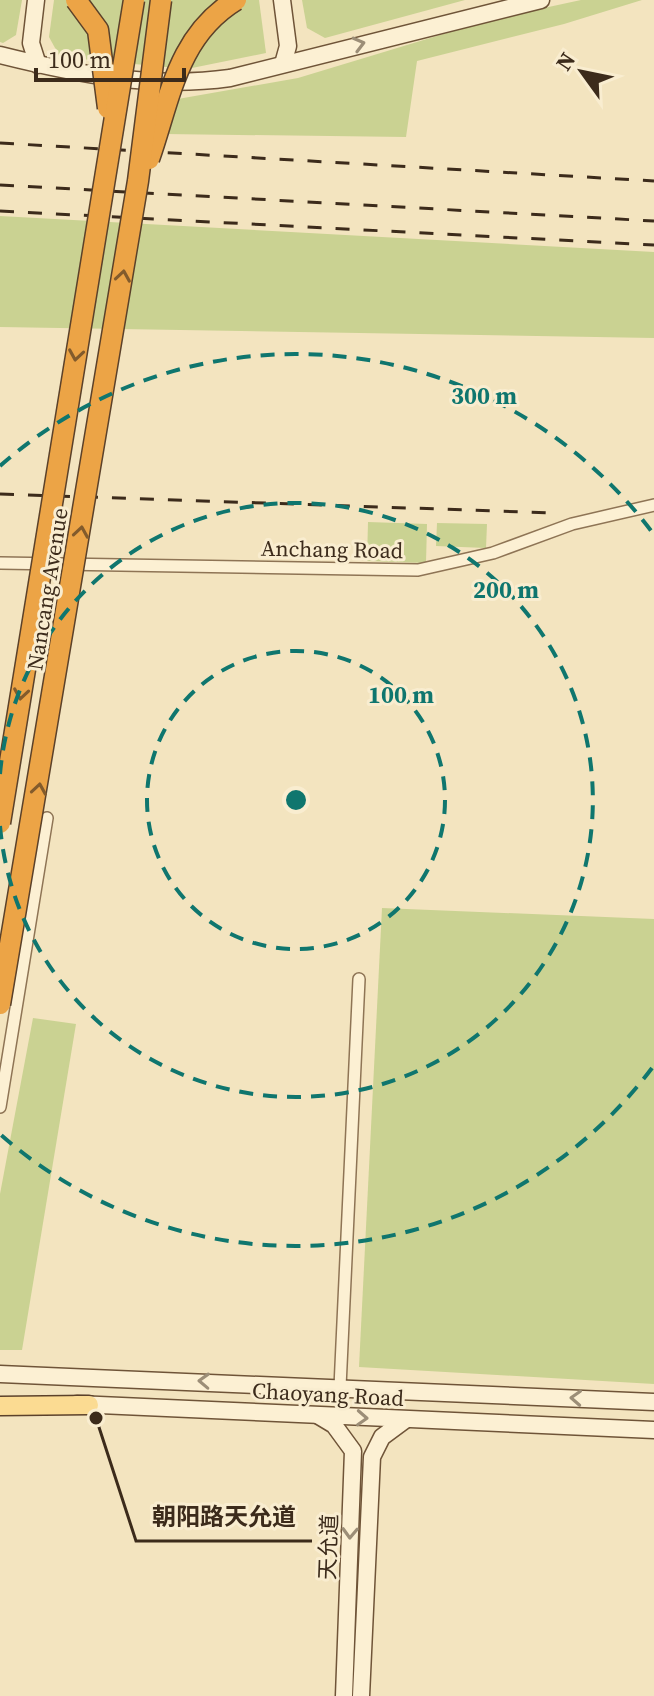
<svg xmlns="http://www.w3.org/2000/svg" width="654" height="1696" font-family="'Source Serif 4','Noto Sans SC',serif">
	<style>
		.green { fill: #cad292 }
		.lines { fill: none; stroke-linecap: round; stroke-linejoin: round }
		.street-casing { stroke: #8e7455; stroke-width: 14 }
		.secondary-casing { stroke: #6f5438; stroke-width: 19 }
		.primary-casing { stroke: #5b412a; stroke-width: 21 }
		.street { stroke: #fcf0d3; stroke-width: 11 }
		.secondary { stroke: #fcf0d3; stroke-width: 16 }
		.primary { stroke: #fbdb92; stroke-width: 18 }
		.rail { stroke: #3c2b1b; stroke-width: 3; stroke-dasharray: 14 14; stroke-linecap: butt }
		.highway-bridge-casing { stroke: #5b412a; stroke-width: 23; stroke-linecap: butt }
		.highway-bridge { stroke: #eca446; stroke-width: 20 }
		.oneway { stroke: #9c8e77 }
		.oneway2 { stroke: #825b2c }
		.ring { fill: none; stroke: #0f766e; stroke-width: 4; stroke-dasharray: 14 10 }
		.labels { text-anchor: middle; stroke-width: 6; stroke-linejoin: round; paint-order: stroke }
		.street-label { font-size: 22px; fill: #3c2b1b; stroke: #f9edd0 }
		.centre { fill: #0f766e; stroke: #f9edd0; stroke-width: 4 }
		.ring-label { font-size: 24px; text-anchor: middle; font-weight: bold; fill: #0f766e; stroke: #f9edd0; stroke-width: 6; stroke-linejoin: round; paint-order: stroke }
		.leader { fill: none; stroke: #3c2b1b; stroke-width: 3 }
		.callout-dot { fill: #3c2b1b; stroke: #f9edd0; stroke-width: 3 }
		.callout-label { font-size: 24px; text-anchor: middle; font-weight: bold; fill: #3c2b1b; stroke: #f9edd0; stroke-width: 6; stroke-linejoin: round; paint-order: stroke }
	</style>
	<rect width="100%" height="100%" fill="#f3e4bf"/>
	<g class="green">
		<path d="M0,0H22L16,35L3,43L0,42Z"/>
		<path d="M54,0H259L266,53L187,69L60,57L49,37Z"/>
		<path d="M302,0H465L325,38L307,28Z"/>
		<path d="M581,0H642L564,24L417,61L406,137L165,134L172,100L298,78L493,19Z"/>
		<path d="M0,216L654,252V338L0,327Z"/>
		<path d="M368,522L427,524L426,563L367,561Z"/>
		<path d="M437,523L487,524L486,548L436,546Z"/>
		<path d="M382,908L654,919V1384L359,1367Z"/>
		<path d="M33,1018L76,1024L22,1350H0V1194Z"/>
	</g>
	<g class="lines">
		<defs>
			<g id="street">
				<path d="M0,563L418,570L493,553L572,524L654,505"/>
				<path d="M0,1107L47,818"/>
				<path d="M340,1387L359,979"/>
			</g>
			<g id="secondary">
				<path d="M36,0L31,43L38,65"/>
				<path d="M282,0L288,46L283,64"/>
				<path d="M0,55C76,74 151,89 230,78L541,0"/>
				<path d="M0,1374L654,1402"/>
				<path d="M77,1404L654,1430"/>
				<path d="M319,1416L334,1425L353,1451L344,1696"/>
				<path d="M361,1696L372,1457L382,1437L405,1420"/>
			</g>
			<path id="primary" d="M0,1406L89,1405"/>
		</defs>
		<use href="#street" class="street-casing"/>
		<use href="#secondary" class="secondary-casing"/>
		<use href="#primary" class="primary-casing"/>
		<use href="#street" class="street"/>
		<use href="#secondary" class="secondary"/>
		<use href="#primary" class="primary"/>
		<g class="rail">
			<path d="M0,143L654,181"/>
			<path d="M0,185L654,221"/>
			<path d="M0,211L654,245"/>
			<path d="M0,494L555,513"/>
		</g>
		<defs>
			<g id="highway-bridge">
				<path d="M76,0L98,30L108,108"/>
				<path d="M149,159C170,99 177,36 236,0"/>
				<path d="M0,823L134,0"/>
				<path d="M0,1004L138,181L161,0"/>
			</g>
		</defs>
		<use href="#highway-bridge" class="highway-bridge-casing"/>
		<use href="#highway-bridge" class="highway-bridge"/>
	</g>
	<defs><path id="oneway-chevron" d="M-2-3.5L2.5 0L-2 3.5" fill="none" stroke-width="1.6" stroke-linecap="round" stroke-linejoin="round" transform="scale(2)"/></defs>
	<g class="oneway">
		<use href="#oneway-chevron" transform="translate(359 44) rotate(-15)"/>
		<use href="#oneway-chevron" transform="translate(204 1381) rotate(-178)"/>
		<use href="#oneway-chevron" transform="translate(576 1398) rotate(-177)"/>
		<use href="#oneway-chevron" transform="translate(362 1418) rotate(3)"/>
		<use href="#oneway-chevron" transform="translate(350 1533) rotate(92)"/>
	</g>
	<g class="oneway2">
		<use href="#oneway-chevron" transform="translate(123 276) rotate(-81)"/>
		<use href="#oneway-chevron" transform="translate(76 355) rotate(99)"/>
		<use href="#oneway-chevron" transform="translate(81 532) rotate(-81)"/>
		<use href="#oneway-chevron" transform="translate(21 694) rotate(99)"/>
		<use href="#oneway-chevron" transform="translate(39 789) rotate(-81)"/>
	</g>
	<g class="ring">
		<circle cx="296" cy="800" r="149"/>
		<path d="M0 774A297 297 0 1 1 0 826"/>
		<path d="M652 1068A446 446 0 0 1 0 1134M0 466A446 446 0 0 1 652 532"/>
	</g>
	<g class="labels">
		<g class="street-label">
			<text transform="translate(332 549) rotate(1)" y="8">Anchang Road</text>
			<text transform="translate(47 589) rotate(-81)" y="8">Nancang Avenue</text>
			<text transform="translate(328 1394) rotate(3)" y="8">Chaoyang Road</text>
			<text transform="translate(328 1547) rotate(-88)" y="8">天允道</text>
		</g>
	</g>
	<circle cx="296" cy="800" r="12" class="centre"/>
	<g class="ring-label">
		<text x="484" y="404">300 m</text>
		<text x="506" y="598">200 m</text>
		<text x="401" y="703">100 m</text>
	</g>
	<path class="leader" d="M96 1418L136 1541H312"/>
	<circle class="callout-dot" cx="96" cy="1418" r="8"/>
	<g class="callout-label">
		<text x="224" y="1525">朝阳路天允道</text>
	</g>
	<g transform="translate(582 72) rotate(303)" stroke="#f9edd0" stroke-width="6" paint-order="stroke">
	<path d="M0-6L14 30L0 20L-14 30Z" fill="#3c2b1b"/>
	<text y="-12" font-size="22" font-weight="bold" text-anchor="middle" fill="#3c2b1b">N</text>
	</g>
	<path d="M36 68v12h148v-12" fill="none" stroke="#3c2b1b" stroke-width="4"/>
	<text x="48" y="68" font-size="24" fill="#3c2b1b" stroke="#f9edd0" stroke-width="6" paint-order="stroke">100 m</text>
</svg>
